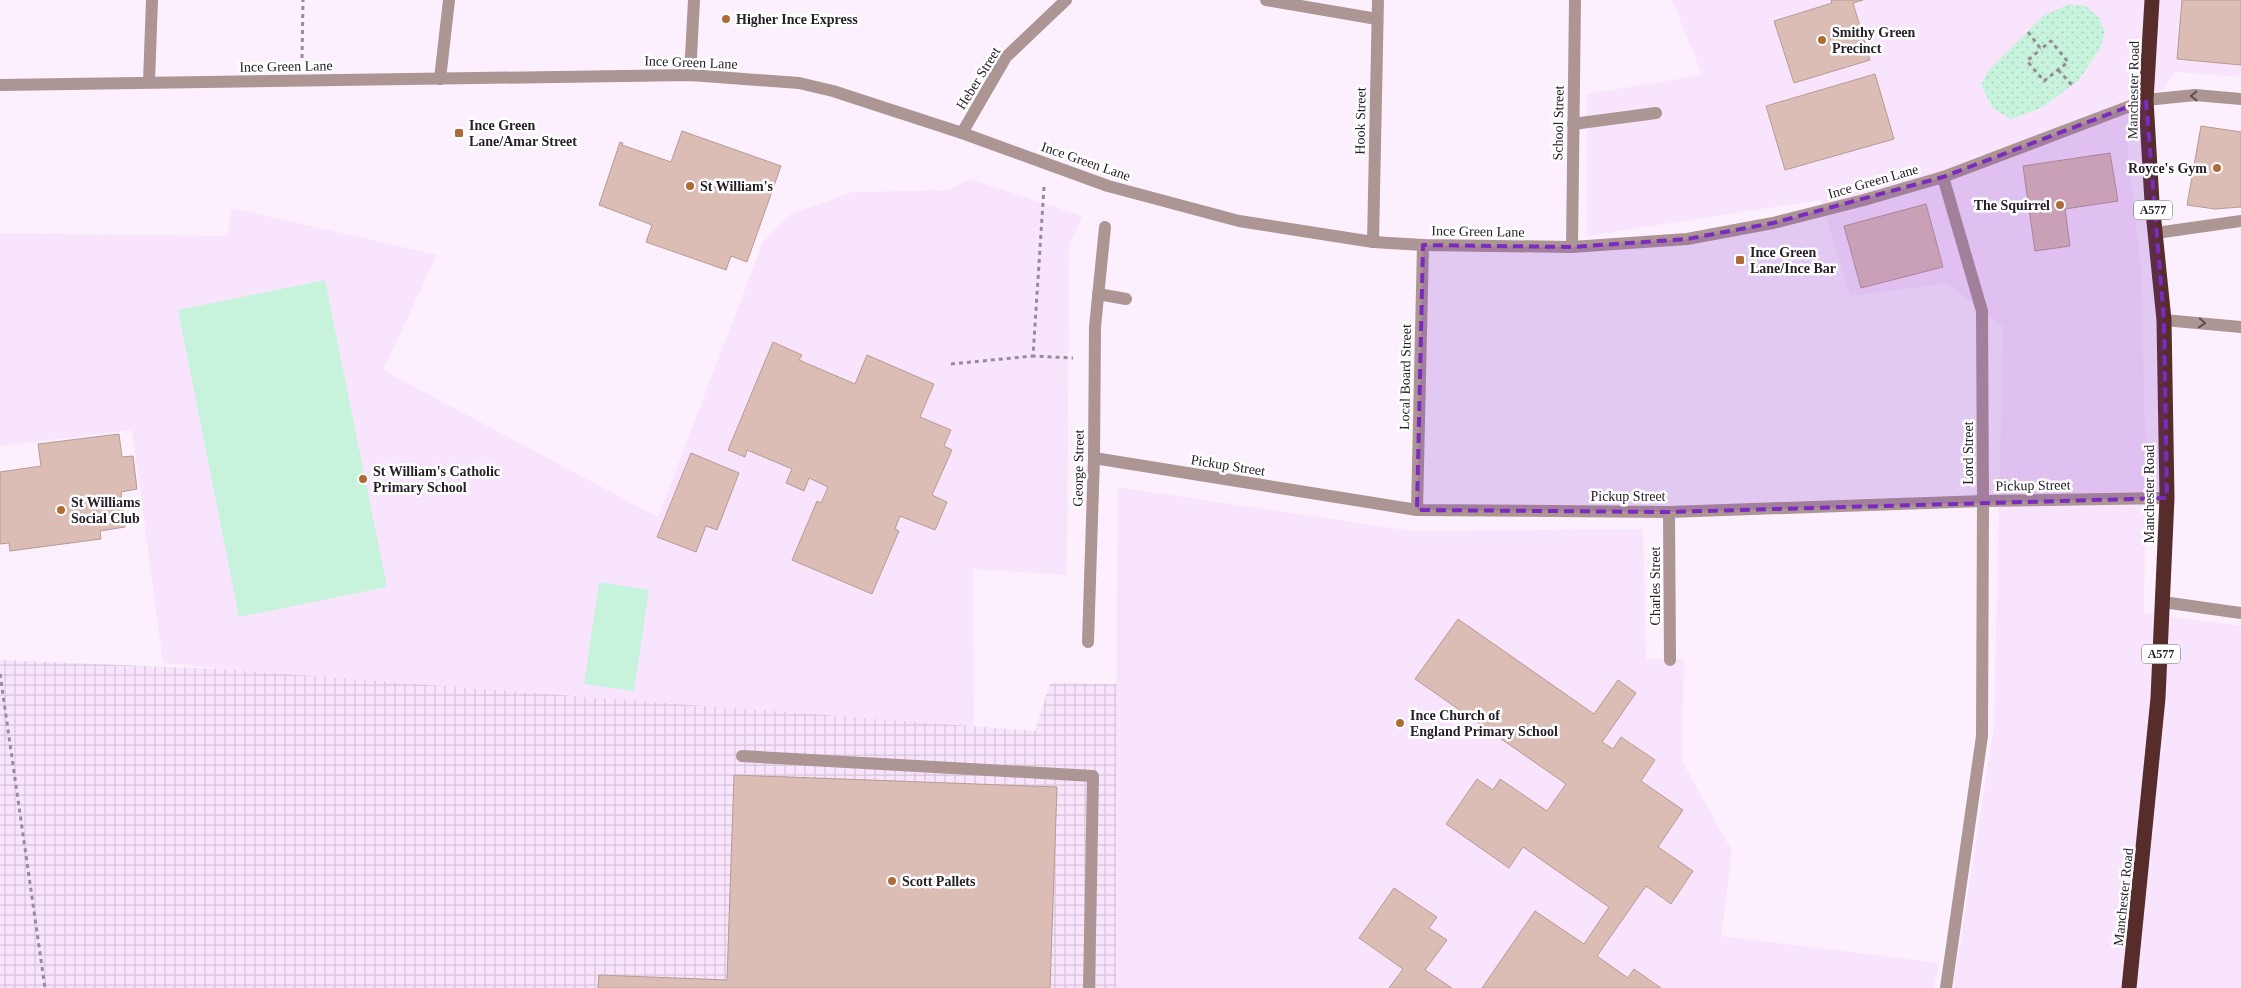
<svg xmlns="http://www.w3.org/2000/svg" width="2241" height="988" font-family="'Times New Roman',serif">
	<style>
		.built { fill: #f8e5fd }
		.industrial { fill: url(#industrial-grid) }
		.grass { fill: url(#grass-dots) }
		.pitch { fill: #c7f3dc }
		.building { fill: #dcbdb5; stroke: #b79a92 }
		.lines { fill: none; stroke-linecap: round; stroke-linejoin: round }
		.path { stroke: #958c98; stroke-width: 3; stroke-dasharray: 4 4; stroke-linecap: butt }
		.minor { stroke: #ac9593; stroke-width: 12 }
		.highway { stroke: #562d2b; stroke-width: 15 }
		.oneway { stroke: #5c4f53 }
		.marked { fill: #7b2cbf; fill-opacity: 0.2; stroke: #7b2cbf; stroke-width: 4; stroke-dasharray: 10 6; stroke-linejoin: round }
		.poi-dot { fill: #ad6b36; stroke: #fff; stroke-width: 2 }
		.labels { text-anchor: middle; stroke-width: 5; stroke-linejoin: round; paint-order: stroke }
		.shield { fill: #fff; stroke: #686369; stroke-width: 1 }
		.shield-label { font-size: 12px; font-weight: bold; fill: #272029 }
		.poi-label { font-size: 14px; font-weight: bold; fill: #272029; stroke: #fff; text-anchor: start }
		.street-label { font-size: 14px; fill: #272029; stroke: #fff }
	</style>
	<defs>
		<pattern id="industrial-grid" width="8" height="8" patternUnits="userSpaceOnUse" patternTransform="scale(1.25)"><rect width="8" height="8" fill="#f8e5fd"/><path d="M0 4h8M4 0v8" fill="none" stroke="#d5c4d9"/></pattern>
		<pattern id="grass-dots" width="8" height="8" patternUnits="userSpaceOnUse" patternTransform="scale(1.25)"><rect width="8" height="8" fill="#c7f3dc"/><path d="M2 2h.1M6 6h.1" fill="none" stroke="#abd0bd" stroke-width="1.8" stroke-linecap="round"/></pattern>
	</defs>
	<rect width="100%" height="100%" fill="#fcf0ff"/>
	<g class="built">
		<path d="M1672,0H2241V77L2175,72L2127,143L2141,269L2146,470L2144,613L2241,626V988H1953L1994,726L2003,327L1947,283L1850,296L1821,200L1587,236V94L1702,75Z"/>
		<path d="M970,179L1082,216L1069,246L1067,575L973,569L974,742L163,663L132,430L0,446V233L227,236L232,208L437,255L383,370L658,517L763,242L789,215L852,192L948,190Z"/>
		<path d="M1117,487L1412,531L1643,529L1646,659H1684L1682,761L1732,851L1721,936L1939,963L1934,988H1116Z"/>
	</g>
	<path class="industrial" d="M0,660L220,669L1035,731L1050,683L1117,684L1116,988H0Z"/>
	<path class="grass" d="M2069,4L2086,6L2099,18L2105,31L2101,47L2078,81L2041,108L2011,119L1993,109L1981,85L1988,71L2043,16Z"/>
	<g class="pitch">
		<path d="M325,280L387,587L239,617L178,310Z"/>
		<path d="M599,582L649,590L634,691L584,684Z"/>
	</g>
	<g class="building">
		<path d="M1831,0H1863L1853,3L1870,60L1794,83L1774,21L1832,3Z"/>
		<path d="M2182,0H2241V65L2177,59Z"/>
		<path d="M1875,74L1894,139L1785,170L1766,106Z"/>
		<path d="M2201,126L2241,132V207L2215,209L2187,205Z"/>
		<path d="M682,131L781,166L747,262L731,256L726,270L646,242L652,225L599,205L620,142L623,143L622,145L671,162Z"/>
		<path d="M2110,153L2118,201L2065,209L2070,246L2035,251L2023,166Z"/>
		<path d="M1926,204L1943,267L1861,288L1844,226Z"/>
		<path d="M773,342L802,355L799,360L855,384L867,355L934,384L920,417L951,430L944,446L952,450L932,495L947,502L935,530L900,516L895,529L899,531L872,594L792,560L817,501L821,503L828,487L809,478L804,491L786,483L792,469L747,450L745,457L728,450Z"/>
		<path d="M119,434L122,457L133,456L137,489L121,492L125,527L100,531L101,539L10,551L9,543L0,544V472L41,466L38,444Z"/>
		<path d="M691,453L739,473L717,530L706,526L696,552L657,537Z"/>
		<path d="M1458,619L1594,714L1618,680L1636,693L1602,742L1613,749L1621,737L1655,760L1641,781L1683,810L1658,847L1693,871L1671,904L1646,886L1597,956L1628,978L1634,969L1661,988H1482L1535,911L1584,944L1609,907L1523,847L1509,868L1446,824L1477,779L1493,790L1500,779L1547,811L1566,784L1415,679Z"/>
		<path d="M734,775L1057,787L1050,988H598L599,975L727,980Z"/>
		<path d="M1394,888L1437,917L1429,928L1447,940L1425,970L1452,988H1389L1403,969L1359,938Z"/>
	</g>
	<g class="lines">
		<g class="path">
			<path d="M2028,32L2041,49L2051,41L2068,62L2044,81L2027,61L2041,49"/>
			<path d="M302,58L303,0"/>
			<path d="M2058,70L2072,85"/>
			<path d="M1044,187L1033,356L1073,358"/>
			<path d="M951,364L1033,356"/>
			<path d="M0,674L45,988"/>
		</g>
		<g class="minor">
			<path d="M1266,0L1377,19"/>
			<path d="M690,75L694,0"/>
			<path d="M440,79L449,0"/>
			<path d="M149,82L152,0"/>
			<path d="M0,85L690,75L799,83L833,91L962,133L1108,186L1239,221L1373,242L1423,245L1572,247L1687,239L1773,223L1864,200L1943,177L2146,100L2195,95L2241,99"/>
			<path d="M1573,124L1656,113"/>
			<path d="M962,133L1006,57L1066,0"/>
			<path d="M1943,177L1982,311L1983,501L1982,736L1946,988"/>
			<path d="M2156,233L2241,221"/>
			<path d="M1373,242L1378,0"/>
			<path d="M1572,247L1575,0"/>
			<path d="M1098,294L1126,299"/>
			<path d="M2164,320L2241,327"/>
			<path d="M1094,458L1417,510L1669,512L1983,501L2167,498"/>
			<path d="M1417,510L1423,245"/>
			<path d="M1669,512L1670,660"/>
			<path d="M2163,602L2241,613"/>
			<path d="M1088,642L1094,458L1095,327L1105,227"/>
			<path d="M742,756L1093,776L1089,988"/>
		</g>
		<path class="highway" d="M2129,988L2158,698L2167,498L2164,320L2152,202L2146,100L2152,0"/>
	</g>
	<defs><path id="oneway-chevron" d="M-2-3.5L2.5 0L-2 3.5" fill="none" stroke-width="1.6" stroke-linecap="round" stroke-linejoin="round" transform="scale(1.25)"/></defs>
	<g class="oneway">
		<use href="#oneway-chevron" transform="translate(2194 96) rotate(179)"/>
		<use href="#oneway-chevron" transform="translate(2202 323) rotate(5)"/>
	</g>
	<path class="marked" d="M2146,100L2164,320L2167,498L1669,512L1417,510L1423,245L1572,247L1687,239L1773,223L1943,177Z"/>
	<g class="poi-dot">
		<circle cx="726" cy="19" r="5"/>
		<circle cx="1822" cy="40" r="5"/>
		<rect x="454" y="128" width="10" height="10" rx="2.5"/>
		<circle cx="2217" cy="168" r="5"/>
		<circle cx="690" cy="186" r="5"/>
		<circle cx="2060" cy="205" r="5"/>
		<rect x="1735" y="255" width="10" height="10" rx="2.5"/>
		<circle cx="363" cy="479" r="5"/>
		<circle cx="61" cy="510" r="5"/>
		<circle cx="1400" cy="723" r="5"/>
		<circle cx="892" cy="881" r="5"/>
	</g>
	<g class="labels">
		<g class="shield">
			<rect x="2134" y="200.5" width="38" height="19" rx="4"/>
			<rect x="2142" y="644.5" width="38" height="19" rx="4"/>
		</g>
		<g class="shield-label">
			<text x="2153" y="214">A577</text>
			<text x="2161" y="658">A577</text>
		</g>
		<g class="poi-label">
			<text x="736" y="24">Higher Ince Express</text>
			<text x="1832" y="37">Smithy Green<tspan x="1832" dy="16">Precinct</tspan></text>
			<text x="469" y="130">Ince Green<tspan x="469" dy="16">Lane/Amar Street</tspan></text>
			<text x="2207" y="173" text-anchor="end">Royce's Gym</text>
			<text x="700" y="191">St William's</text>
			<text x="2050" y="210" text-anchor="end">The Squirrel</text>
			<text x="1750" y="257">Ince Green<tspan x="1750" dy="16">Lane/Ince Bar</tspan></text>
			<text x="373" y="476">St William's Catholic<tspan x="373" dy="16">Primary School</tspan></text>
			<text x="71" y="507">St Williams<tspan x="71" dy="16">Social Club</tspan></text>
			<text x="1410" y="720">Ince Church of<tspan x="1410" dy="16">England Primary School</tspan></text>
			<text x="902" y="886">Scott Pallets</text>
		</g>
		<g class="street-label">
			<text transform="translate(691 62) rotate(2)" y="5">Ince Green Lane</text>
			<text transform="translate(286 66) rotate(-1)" y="5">Ince Green Lane</text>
			<text transform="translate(978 78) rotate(-58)" y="5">Heber Street</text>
			<text transform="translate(2133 90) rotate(-89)" y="5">Manchester Road</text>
			<text transform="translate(1360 121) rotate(-89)" y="5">Hook Street</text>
			<text transform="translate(1558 123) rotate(-89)" y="5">School Street</text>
			<text transform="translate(1086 161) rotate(19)" y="5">Ince Green Lane</text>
			<text transform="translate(1873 181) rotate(-16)" y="5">Ince Green Lane</text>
			<text transform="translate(1478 231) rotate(1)" y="5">Ince Green Lane</text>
			<text transform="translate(1405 377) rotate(-89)" y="5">Local Board Street</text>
			<text transform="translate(1968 453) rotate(-90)" y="5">Lord Street</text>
			<text transform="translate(1228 465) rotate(9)" y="5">Pickup Street</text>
			<text transform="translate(1078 468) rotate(-89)" y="5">George Street</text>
			<text transform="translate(2033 485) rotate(-1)" y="5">Pickup Street</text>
			<text transform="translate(2149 494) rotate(-90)" y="5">Manchester Road</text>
			<text x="1628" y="501">Pickup Street</text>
			<text transform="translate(1655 586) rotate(-90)" y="5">Charles Street</text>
			<text transform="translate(2123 897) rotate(-84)" y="5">Manchester Road</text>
		</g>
	</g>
</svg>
